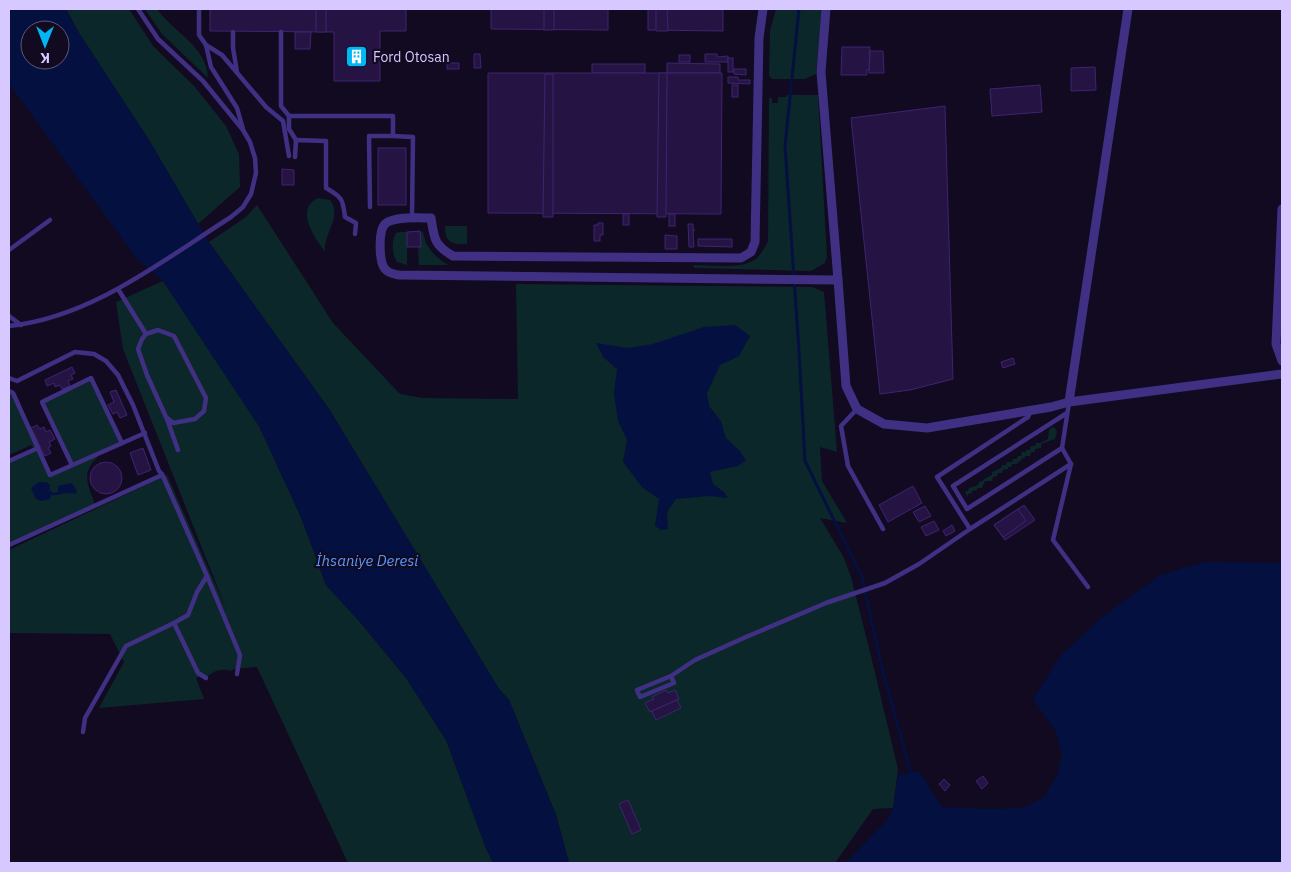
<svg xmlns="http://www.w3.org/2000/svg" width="1291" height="872" font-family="'IBM Plex Sans',sans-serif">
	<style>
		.green { fill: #0c272a }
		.water { fill: #04103f; fill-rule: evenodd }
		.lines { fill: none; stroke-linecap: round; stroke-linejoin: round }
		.stream { stroke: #04103f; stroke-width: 3 }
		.building { fill: #251443; stroke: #3f2371 }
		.lane { stroke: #403084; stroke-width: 4.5 }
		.street { stroke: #403084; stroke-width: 9 }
		.labels { text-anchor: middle; stroke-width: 4.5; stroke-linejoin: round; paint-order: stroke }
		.poi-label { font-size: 14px; fill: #d7c9ff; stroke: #110a20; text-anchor: start }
		.water-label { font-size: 15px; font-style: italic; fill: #5798ff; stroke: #110a20 }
	</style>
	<rect width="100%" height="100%" fill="#110a20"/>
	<g class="green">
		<path d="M66,9H129L153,46L194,86L226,126L239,154L240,187L198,224L149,140L79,33Z"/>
		<path d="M145,9H157C173,32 207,46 208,78L162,34Z"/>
		<path d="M776,9H822L816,74L805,79H772L769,76L770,31Z"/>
		<path d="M787,95H818L827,257L825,263L811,271L694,268V265C711,265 744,270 757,258C762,253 765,247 768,241L769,98H772V103H778V97H786Z"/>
		<path d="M318,198L330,200C343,216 323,234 325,252C315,238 294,209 318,198Z"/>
		<path d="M257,205L333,323L400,394L422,398L518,399L516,284L812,287L824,292L837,452L820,447L822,481L847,523L820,518L844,558L851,577L870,652L898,769L893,808L873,809L835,863H569L556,815L509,700L499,689L329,409L209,242L246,217Z"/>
		<path d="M445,226H467V244C452,244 445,244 445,226Z"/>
		<path d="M420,231L423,232C426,248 434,256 448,265H419L418,247H421Z"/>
		<path d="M401,232H407V265L397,262C392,255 391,241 396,233Z"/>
		<path d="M163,281L259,426L301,517L326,585L360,622L406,678L446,740L486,848L493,863H348L257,667L233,669L232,671C221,668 214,670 206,678L203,676L196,678L204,699L99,708L124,662L110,634L9,633V550L167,475L227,611L123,349L116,302Z"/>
		<path d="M91,378L122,443L96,455L97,458C80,473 89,486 95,505L9,545V461L34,449L31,445L9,455V391L13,393L50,475L72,466L42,402Z"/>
		<path d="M1052,427L1055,428L1057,432L1055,439L1041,444V448L1035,449V452H1031L1030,456H1025V458L1021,459V461L1018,462L1017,464H1012L1011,467H1008V469L1003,470L1002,473H998L997,476L993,477L992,481H985L982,488H977V490L972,491V493L968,494L967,497L965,491H968L969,488L978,485L979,482L983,481L984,479L992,475V472L1001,468L1002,465H1006L1007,462H1012L1013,459H1017L1018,456H1021L1022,452H1026V450H1030L1031,446H1035L1036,443H1040L1048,439L1049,430Z"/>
	</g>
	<g class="water">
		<path d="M9,9H66L79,33L149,140L209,242L329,409L499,689L509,700L556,815L569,863H493L486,848L446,740L406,678L360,622L326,585L301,517L259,426L163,281L137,259L9,84ZM30,30H60V60H30Z"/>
		<path d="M735,325L750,336L739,356L720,365L707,393L709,406L721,421L726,438L739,450L746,460L738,466L710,472L713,484L724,492L728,498L709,496L676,499L667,512L668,529L661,530L655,526L659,499L642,487L623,462L627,440L618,421L614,393L617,369L603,357L596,343L628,348L653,344L704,327Z"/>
		<path d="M39,482H46L50,485V490L53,493L58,492V486L72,483L77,491L75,494C67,491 60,496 51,495L50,499L41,501L36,499L31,488Z"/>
		<path d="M1207,562L1282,563V863H847L852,856L888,819L893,808L898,775L909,773L910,775V773L919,771L942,807L994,809L1025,807L1044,797L1057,775L1062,755L1056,732L1033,699L1061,655L1101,618L1157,577L1182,568Z"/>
	</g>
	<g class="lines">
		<path class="stream" d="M799,9L785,146L799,351L805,461L862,577L882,668L912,777"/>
	</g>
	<g class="building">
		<path d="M210,9H406V31H380V81H334V32L210,31Z"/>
		<rect x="316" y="9" width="10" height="23"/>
		<path d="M491,9H608V30L491,29Z"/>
		<rect x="544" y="9" width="10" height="21"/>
		<path d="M648,9H723V31L648,30Z"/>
		<path d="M656,9H667L668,31H656Z"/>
		<path d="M295,32H311L310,49H295Z"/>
		<path d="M842,47H870L869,70H867V75H841Z"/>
		<path d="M870,51H883L884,73H869Z"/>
		<path d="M474,54H480L481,68H474Z"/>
		<path d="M705,54H717V57L728,56V62H705Z"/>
		<rect x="679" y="55" width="11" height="7"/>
		<rect x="728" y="58" width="5" height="14"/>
		<rect x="447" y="63" width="12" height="6"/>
		<path d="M667,63L720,64V73H667Z"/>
		<rect x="592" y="64" width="53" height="9"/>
		<path d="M1095,67L1096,90L1071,91V68Z"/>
		<path d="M734,69H746V75L734,74Z"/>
		<path d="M488,73H722L721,214L488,213Z"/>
		<path d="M659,73H667L666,217H657Z"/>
		<path d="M545,74H553V217H543Z"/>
		<path d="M728,77H738V80H750V84L728,83Z"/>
		<rect x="732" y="85" width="6" height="12"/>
		<path d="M1040,85L1042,112L992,116L990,89Z"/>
		<path d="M945,106L953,379L910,390L880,394L851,118Z"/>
		<rect x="378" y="148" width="28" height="57"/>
		<path d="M282,169L294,170V185H282Z"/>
		<rect x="623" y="214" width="6" height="11"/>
		<rect x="669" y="214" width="6" height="12"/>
		<path d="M598,223H603V235H600V241H594V225H598Z"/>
		<path d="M688,224H693V230H695L693,231L694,247H689Z"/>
		<path d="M420,231L421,247H407V232Z"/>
		<path d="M665,235L677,236V249H665Z"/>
		<path d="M698,239H732V247L698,246Z"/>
		<path d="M1013,358L1015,364L1003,368L1001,362Z"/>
		<path d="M72,367L75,373L71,375L73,379L68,381L70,386L62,389L60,385L55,387L54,383L47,386L45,380Z"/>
		<path d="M116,390L127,415L120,418L117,412L113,414L108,405L114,402L110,392Z"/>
		<path d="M37,425L40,429L44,427L46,432L50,430L55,439L49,442L51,446L48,448L51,453L45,456L31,428Z"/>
		<path d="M143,448L151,470L138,475L130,453Z"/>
		<circle cx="106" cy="478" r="16"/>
		<path d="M913,486L922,503L888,522L879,505Z"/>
		<path d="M1024,505L1035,520L1005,540L994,525Z"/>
		<path d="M925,506L931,516L919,522L913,512Z"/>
		<path d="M1018,509L1026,521L1003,537L994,525Z"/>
		<path d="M934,521L939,530L926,536L921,527Z"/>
		<path d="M952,525L955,531L946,536L943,531Z"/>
		<path d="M666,690L668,693L675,690L679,699L650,712L645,703L654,699L652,697Z"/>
		<path d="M677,700L681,708L656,720L652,711Z"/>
		<path d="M983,776L988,783L982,789L976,781Z"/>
		<path d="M944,779L950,785L945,791L939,784Z"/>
		<path d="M628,800L641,830L632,834L619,804Z"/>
	</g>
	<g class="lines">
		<g class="lane">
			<path d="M199,9V35L206,45L211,67L237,108L243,129"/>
			<path d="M233,32V48L237,72"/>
			<path d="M281,32V106L289,116V129L296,140"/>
			<path d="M206,45L222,55L266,107L283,121L289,156"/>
			<path d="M289,116H393V136H369L370,207"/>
			<path d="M393,136L413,137L412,217"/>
			<path d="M295,157L296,140L326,141V188C342,197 343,199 345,217L356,223L355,234"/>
			<path d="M9,250L50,220"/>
			<path d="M118,289L146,334L158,330L174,336L206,398L204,411L195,419L173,423L166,417L147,375L138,349L142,339L146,334"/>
			<path d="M9,316L21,325"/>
			<path d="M9,326C92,317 162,261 231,217L243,207L251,194L256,173L255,158L250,142L243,130L203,81L158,39L138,9"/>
			<path d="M9,378L17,381L75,352L94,354L106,361L118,375L133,405L159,471L162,474L207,576"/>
			<path d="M9,391L13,393L50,475L145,433"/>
			<path d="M857,409L841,426L848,466L883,529"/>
			<path d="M1031,410L1028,417L937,477L970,529L1071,464"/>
			<path d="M1067,413L953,486L967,509L1062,448L1069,403"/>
			<path d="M167,419L178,450"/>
			<path d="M1062,448L1071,464L1053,540L1088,587"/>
			<path d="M9,461L38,448"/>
			<path d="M72,465L42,402L91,378L122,443"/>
			<path d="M9,545L162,475"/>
			<path d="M174,623L188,615L197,592L207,576L240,655L237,674"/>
			<path d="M671,676L674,683L640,697L637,690L671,676L695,660L746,637L826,603L885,583L919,564L970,529"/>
			<path d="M83,732L85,718L126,646L174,623L198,673L206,678"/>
		</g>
		<g class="street">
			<path d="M763,9L759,38L755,242L751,252L741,258L453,256C434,245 434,238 431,218C419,218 394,216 385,224C378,231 379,262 385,269C389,274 394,274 399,275L838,280L821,72L826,9"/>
			<path d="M1282,209L1276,344L1282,361"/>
			<path d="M838,280L846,386L857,409L884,424L927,428L1051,407L1069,402L1282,374"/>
			<path d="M1069,402L1128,9"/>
		</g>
	</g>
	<defs>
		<symbol id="building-square" viewBox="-11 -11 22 22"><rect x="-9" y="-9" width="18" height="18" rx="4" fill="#00b7f4" stroke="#110a20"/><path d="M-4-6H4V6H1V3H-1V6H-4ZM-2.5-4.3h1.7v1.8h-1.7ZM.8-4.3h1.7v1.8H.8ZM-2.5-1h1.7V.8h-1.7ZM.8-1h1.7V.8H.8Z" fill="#fff"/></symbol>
	</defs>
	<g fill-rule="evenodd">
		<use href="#building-square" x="344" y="44" width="25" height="25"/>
	</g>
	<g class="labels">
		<g class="poi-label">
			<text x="373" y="62">Ford Otosan</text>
		</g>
		<g class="water-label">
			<text x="367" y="566">İhsaniye Deresi</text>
		</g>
	</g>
	<rect width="1291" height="872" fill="none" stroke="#d7c9ff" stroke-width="20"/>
	<g transform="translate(45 45) rotate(180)"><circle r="24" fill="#110a20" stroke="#605679"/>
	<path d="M0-4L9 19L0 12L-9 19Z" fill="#00b7f4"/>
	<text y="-8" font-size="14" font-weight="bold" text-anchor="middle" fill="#d7c9ff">K</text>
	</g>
</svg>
